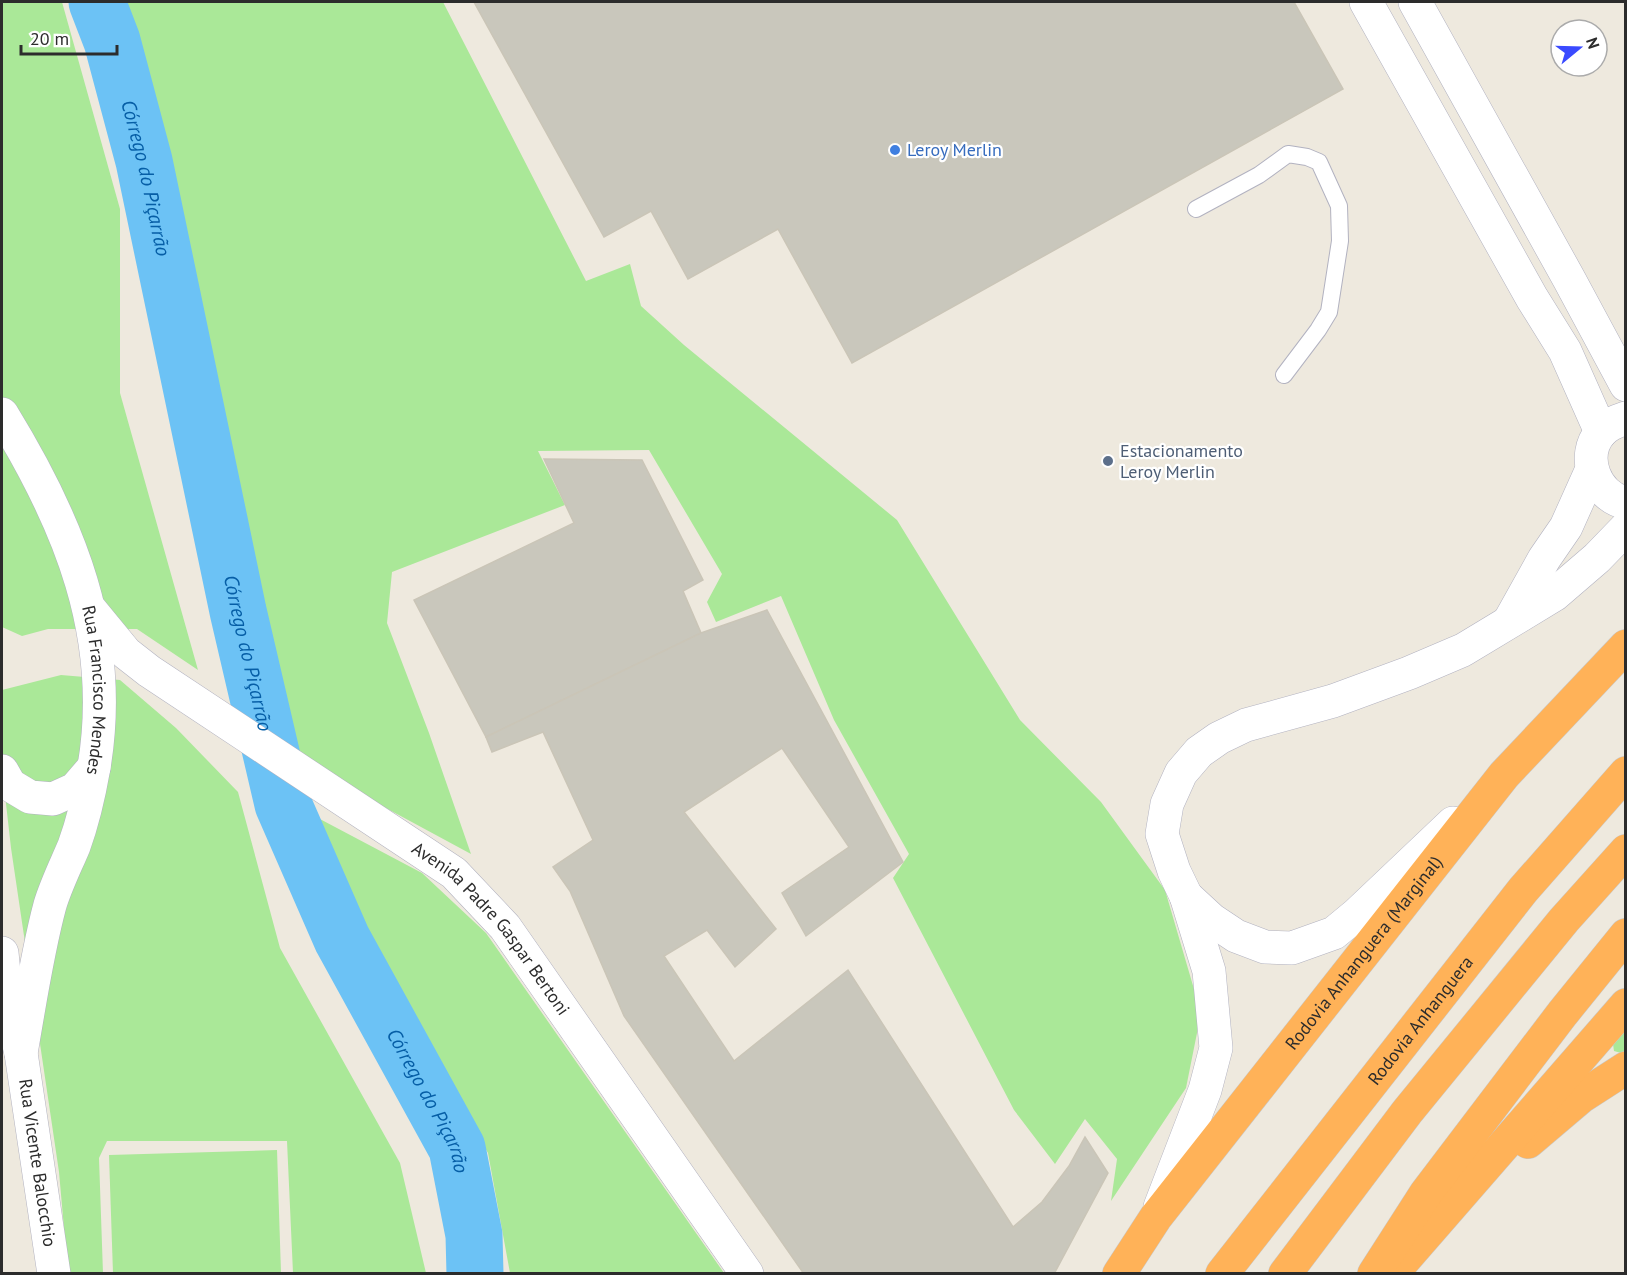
<svg xmlns="http://www.w3.org/2000/svg" width="1627" height="1275" font-family="'PT Sans',sans-serif">
	<style>
		.green { fill: #aae898 }
		.lines { fill: none; stroke-linecap: round; stroke-linejoin: round }
		.river { stroke: #6cc2f5; stroke-width: 57 }
		.building { fill: #c9c7bc; stroke: #cac5b7; stroke-width: 1.5 }
		.lane-casing { stroke: #b2b2c0; stroke-width: 18 }
		.street-casing { stroke: #b2b2c0; stroke-width: 34 }
		.secondary-casing { stroke: #b2b2c0; stroke-width: 34 }
		.highway-casing { stroke: #c8c8c8; stroke-width: 34 }
		.lane { stroke: #fff; stroke-width: 16 }
		.street { stroke: #fff; stroke-width: 33 }
		.secondary { stroke: #fff; stroke-width: 33 }
		.highway { stroke: #ffb258; stroke-width: 33 }
		.shop-dot { fill: #3f7fe0; stroke: #fff; stroke-width: 2 }
		.service-dot { fill: #5c6f8a; stroke: #fff; stroke-width: 2 }
		.labels { text-anchor: middle; stroke-width: 4.5; stroke-linejoin: round; paint-order: stroke }
		.shop-label { font-size: 18px; fill: #366cbe; stroke: #fff; text-anchor: start }
		.service-label { font-size: 18px; fill: #4e5e75; stroke: #fff; text-anchor: start }
		.street-label { font-size: 18px; fill: #2c2c2c; stroke: #fff }
		.water-label { font-size: 20px; font-style: italic; fill: #065ea6; stroke: #fff }
	</style>
	<rect width="100%" height="100%" fill="#eee9de"/>
	<g class="green">
		<path d="M2,2H62L120,209V393L198,670L137,629H48L22,636L2,627Z"/>
		<path d="M123,2H443L586,281L630,264L641,306L684,345L897,520L1020,720L1101,802L1165,890L1201,1013L1186,1088L1111,1201L1117,1159L1085,1119L1055,1164L1014,1110L893,878L909,854L834,720L781,596L716,622L707,602L722,574L649,450L538,451L565,505L392,572L387,623L429,733L471,854L384,807L286,743L203,359L169,182Z"/>
		<path d="M61,675L120,680L176,728L238,792L280,948L400,1163L426,1273H293L287,1141H107L99,1158L103,1273H68L59,1172L11,848L2,768V690Z"/>
		<path d="M318,818L422,873L486,933L724,1273H510L488,1153L366,944Z"/>
		<path d="M1625,1027V1051L1621,1053L1614,1051L1613,1044Z"/>
		<path d="M277,1150L281,1273H113L109,1155Z"/>
	</g>
	<g class="lines">
		<path class="river" id="s1" d="M97,2L112,41L144,161L238,611L283,804L342,939L457,1148L474,1235L475,1274"/>
	</g>
	<g class="building">
		<path d="M474,2H1294L1343,89L852,363L778,229L688,279L651,211L604,237Z"/>
		<path d="M544,459L642,460L703,580L683,591L701,633L486,737L414,600L574,523Z"/>
		<path d="M767,610L903,862L806,936L782,893L849,847L782,748L684,812L776,929L735,967L707,930L664,956L734,1061L848,970L1013,1227L1042,1202L1069,1166L1085,1137L1108,1173L1054,1274H804L624,1016L570,891L553,867L593,840L543,732L492,752L486,737L701,633Z"/>
	</g>
	<g class="lines">
		<defs>
			<path id="lane" d="M1196,209L1259,175L1288,154L1307,157L1319,162L1339,206L1340,241L1329,312L1318,330L1284,375"/>
			<g id="street">
				<path d="M1366,2L1532,298L1565,351L1601,432"/>
				<path d="M1415,2L1569,279L1626,385"/>
				<path d="M1626,418C1617,421 1608,424 1601,432C1580,456 1595,496 1626,503"/>
				<path d="M1510,620L1544,559L1566,527L1592,469"/>
				<path d="M1186,896L1212,920L1236,936L1265,947L1292,948L1334,933L1357,914L1453,823"/>
				<path d="M1160,1207L1205,1090L1216,1048L1209,971L1186,896L1174,871L1162,834L1167,804L1181,773L1199,752L1219,738L1246,725L1333,701L1409,673L1463,650L1554,595L1597,558L1626,528"/>
			</g>
			<g id="secondary">
				<path id="s2" d="M2,414C69,523 116,636 94,767C90,790 82,824 74,846C66,865 56,885 50,905C37,953 30,1003 21,1053"/>
				<path id="s3" d="M89,608L126,653L149,671L454,873L505,927L747,1274"/>
				<path d="M2,771L10,785L30,797L53,799L75,789L94,767"/>
				<path id="s4" d="M2,953L6,993L21,1053L54,1274"/>
			</g>
			<g id="highway">
				<path d="M1528,1142L1581,1097L1626,1068"/>
				<path d="M1397,1268L1626,1005"/>
				<path id="s5" d="M1119,1274L1156,1217L1504,775L1626,646"/>
				<path id="s6" d="M1222,1274L1523,890L1626,773"/>
				<path d="M1285,1274L1407,1112L1564,920L1626,851"/>
				<path d="M1374,1274L1426,1193L1562,1014L1626,935"/>
			</g>
		</defs>
		<use href="#lane" class="lane-casing"/>
		<use href="#street" class="street-casing"/>
		<use href="#secondary" class="secondary-casing"/>
		<use href="#highway" class="highway-casing"/>
		<use href="#lane" class="lane"/>
		<use href="#street" class="street"/>
		<use href="#secondary" class="secondary"/>
		<use href="#highway" class="highway"/>
	</g>
	<circle class="shop-dot" cx="895" cy="150" r="6"/>
	<circle class="service-dot" cx="1108" cy="461" r="6"/>
	<g class="labels">
		<g class="shop-label">
			<text x="907" y="156">Leroy Merlin</text>
		</g>
		<g class="service-label">
			<text x="1120" y="457">Estacionamento<tspan x="1120" dy="21">Leroy Merlin</tspan></text>
		</g>
		<g class="street-label">
			<text dy="6" stroke="none"><textPath href="#s2" startOffset="296">Rua Francisco Mendes</textPath></text>
			<text dy="6" stroke="none"><textPath href="#s3" startOffset="519">Avenida Padre Gaspar Bertoni</textPath></text>
			<text dy="6" stroke="none"><textPath href="#s5" startOffset="404">Rodovia Anhanguera (Marginal)</textPath></text>
			<text dy="6" stroke="none"><textPath href="#s6" startOffset="322">Rodovia Anhanguera</textPath></text>
			<text dy="6" stroke="none"><textPath href="#s4" startOffset="213">Rua Vicente Balocchio</textPath></text>
		</g>
		<g class="water-label">
			<text dy="7" stroke="none"><textPath href="#s1" startOffset="183">Córrego do Piçarrão</textPath></text>
			<text dy="7" stroke="none"><textPath href="#s1" startOffset="669">Córrego do Piçarrão</textPath></text>
			<text dy="7" stroke="none"><textPath href="#s1" startOffset="1155">Córrego do Piçarrão</textPath></text>
		</g>
	</g>
	<rect width="1627" height="1275" fill="none" stroke="#2c2c2c" stroke-width="6"/>
	<g transform="translate(1579 48) rotate(71)"><circle r="28" fill="#ffffff" stroke="#ababab" stroke-width="1.5"/>
	<path d="M0-4.5L10 22L0 15L-10 22Z" fill="#3a4aff"/>
	<text y="-9" font-size="16" font-weight="bold" text-anchor="middle" fill="#2c2c2c">N</text>
	</g>
	<path d="M21 45v9h96v-9" fill="none" stroke="#2c2c2c" stroke-width="3"/>
	<text x="30" y="45" font-size="18" fill="#2c2c2c" stroke="#ffffff" stroke-width="4.5" paint-order="stroke">20 m</text>
</svg>
